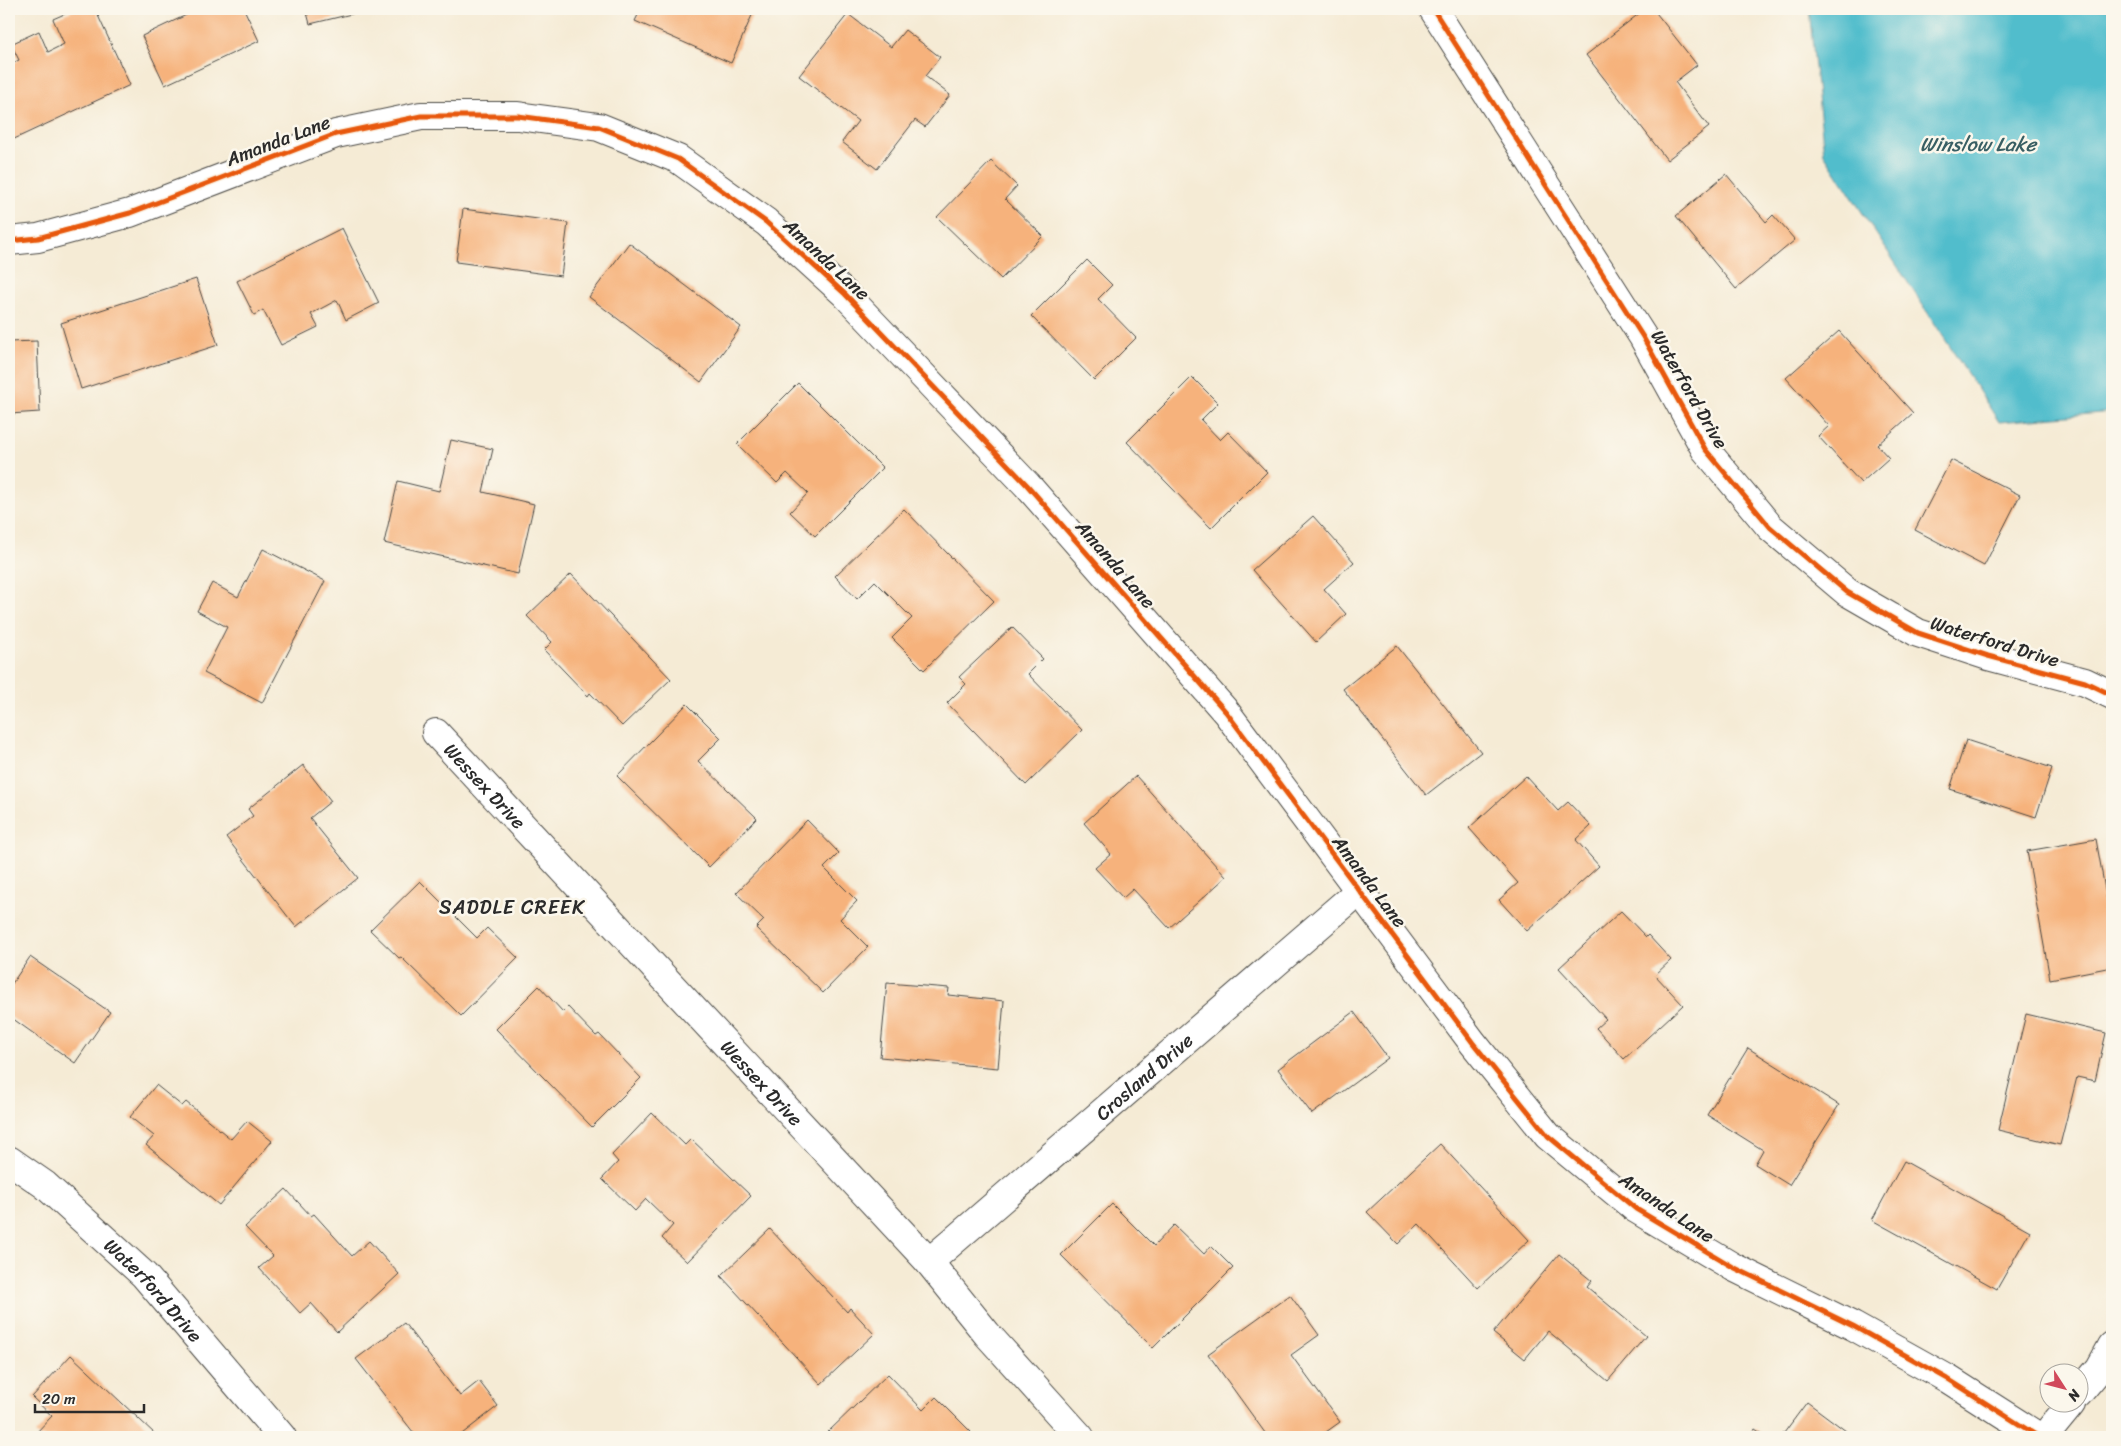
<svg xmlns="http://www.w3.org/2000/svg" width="2121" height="1446" font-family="Sriracha,sans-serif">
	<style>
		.water { fill: #51bdcc; stroke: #3e747c }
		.building { fill: #f6b27c }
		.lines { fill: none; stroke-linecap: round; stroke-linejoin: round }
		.minor-casing { stroke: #494844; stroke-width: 30 }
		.minor { stroke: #fff; stroke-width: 28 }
		.cycleway-casing { stroke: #fbf7ec; stroke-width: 8 }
		.cycleway { stroke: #e8590c; stroke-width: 5 }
		.labels { text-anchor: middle; stroke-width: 5; stroke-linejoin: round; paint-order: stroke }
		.street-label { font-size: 19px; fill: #2b2b2b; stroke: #fbf7ec }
		.water-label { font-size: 20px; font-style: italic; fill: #385e63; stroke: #fbf7ec }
		.neighbourhood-label { font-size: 20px; letter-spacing: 1px; fill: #2b2b2b; stroke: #fbf7ec }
	</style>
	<rect width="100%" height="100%" fill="#fbf7ec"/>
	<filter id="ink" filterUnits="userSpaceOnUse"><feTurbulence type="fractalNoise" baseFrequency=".02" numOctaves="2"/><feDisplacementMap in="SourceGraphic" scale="10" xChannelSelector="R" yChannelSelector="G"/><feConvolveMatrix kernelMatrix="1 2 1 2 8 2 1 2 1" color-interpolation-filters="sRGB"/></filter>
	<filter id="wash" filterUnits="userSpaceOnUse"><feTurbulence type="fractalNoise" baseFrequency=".0096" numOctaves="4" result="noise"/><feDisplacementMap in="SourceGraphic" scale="20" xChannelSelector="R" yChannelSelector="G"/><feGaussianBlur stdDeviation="1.12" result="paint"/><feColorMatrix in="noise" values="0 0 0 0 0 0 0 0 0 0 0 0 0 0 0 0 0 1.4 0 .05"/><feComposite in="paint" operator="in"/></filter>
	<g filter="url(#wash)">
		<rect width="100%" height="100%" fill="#f5ebd5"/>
		<path class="water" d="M1809,9H2112V412L1999,422L1824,154Z"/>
		<g id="blocks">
			<g class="building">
				<path d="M76,9H95L130,85L12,140L9,133V65L19,60L11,44L39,31L48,52L64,44L53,19Z"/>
				<path d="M199,9H244L259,41L165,85L142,36Z"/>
				<path d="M306,9H372L310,24Z"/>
				<path d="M641,9H743L753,13L731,63L635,21Z"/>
				<path d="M1645,9H1653L1697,65L1675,82L1709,127L1667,160L1586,55Z"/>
				<path d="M848,14L891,47L905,30L940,57L925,76L950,95L925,127L915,120L877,169L842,142L858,121L799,76Z"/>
				<path d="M991,161L1017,186L1005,199L1043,236L1001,279L937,217Z"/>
				<path d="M1726,174L1766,222L1773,215L1795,240L1736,289L1676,216Z"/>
				<path d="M463,209L568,223L561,276L456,262Z"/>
				<path d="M342,228L379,303L346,320L337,300L311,314L318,327L281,345L263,310L254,315L237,281Z"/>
				<path d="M629,243L741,327L701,382L589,297Z"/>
				<path d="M1087,260L1112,285L1098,299L1136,338L1094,380L1031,316Z"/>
				<path d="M196,279L218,345L81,389L61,323Z"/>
				<path d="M1839,331L1913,413L1877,445L1889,458L1861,483L1818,436L1829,426L1786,378Z"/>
				<path d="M37,341L40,412L9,414V342Z"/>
				<path d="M1192,377L1218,403L1201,420L1220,440L1228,432L1267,472L1211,528L1127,442Z"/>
				<path d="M798,383L883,468L815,536L790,512L808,493L787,473L777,483L737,444Z"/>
				<path d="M451,440L493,449L483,492L534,504L518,574L384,543L398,481L439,491Z"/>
				<path d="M1951,460L2020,495L1984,566L1915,530Z"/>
				<path d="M904,509L994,601L924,670L892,638L912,618L875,581L857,599L835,576Z"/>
				<path d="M1313,516L1354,562L1324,589L1346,614L1316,642L1252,570Z"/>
				<path d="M263,549L325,581L262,703L204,673L227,627L197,611L212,583L238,597Z"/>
				<path d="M571,574L671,679L622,726L590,693L588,696L544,650L552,642L527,616Z"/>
				<path d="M1012,627L1043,659L1028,674L1082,730L1026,785L947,703L966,684L959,677Z"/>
				<path d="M1397,646L1481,752L1426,795L1343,689Z"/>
				<path d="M687,704L721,738L698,761L757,818L709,867L617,776Z"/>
				<path d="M1966,740L2052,768L2036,817L1950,789Z"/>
				<path d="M303,765L331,801L310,818L358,878L296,927L226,837L253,816L248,809Z"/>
				<path d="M1136,776L1226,877L1169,928L1133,889L1123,898L1095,868L1111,854L1084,823Z"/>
				<path d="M1526,776L1558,811L1568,802L1591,826L1576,840L1599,866L1527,931L1499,900L1518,883L1469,828Z"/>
				<path d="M807,820L839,853L824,868L857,901L840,919L868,947L823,993L756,928L764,920L736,893Z"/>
				<path d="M2096,839L2112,929V967L2050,979L2027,851Z"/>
				<path d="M420,881L477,938L487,928L518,958L461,1016L401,957L399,958L370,930Z"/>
				<path d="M1621,911L1646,937L1648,935L1671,960L1655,975L1683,1005L1624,1059L1596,1028L1606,1019L1559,968Z"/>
				<path d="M30,957L110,1012L75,1063L9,1016V988Z"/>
				<path d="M887,983L949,988L948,995L1004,1001L998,1068L880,1057Z"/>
				<path d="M539,986L563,1012L568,1007L596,1036L599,1034L641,1078L592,1127L496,1029Z"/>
				<path d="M1354,1012L1388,1058L1312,1114L1278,1069Z"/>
				<path d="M2026,1014L2106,1033L2095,1081L2077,1077L2060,1145L1998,1130Z"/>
				<path d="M1748,1048L1839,1105L1789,1185L1755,1164L1763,1150L1707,1115Z"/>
				<path d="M156,1085L182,1106L186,1102L231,1139L247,1121L272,1141L219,1205L146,1145L154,1136L130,1117Z"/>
				<path d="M652,1113L685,1145L691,1139L751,1196L687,1262L662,1238L673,1225L646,1199L635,1211L602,1179L618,1162L612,1155Z"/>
				<path d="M1440,1144L1529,1240L1478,1288L1419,1224L1398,1244L1367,1212Z"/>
				<path d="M1904,1161L2030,1231L1997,1289L1872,1220Z"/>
				<path d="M286,1189L311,1216L314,1214L352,1256L369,1241L399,1274L337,1332L311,1303L300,1313L259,1268L273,1256L245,1227Z"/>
				<path d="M1112,1204L1154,1246L1174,1225L1204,1254L1211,1246L1233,1268L1153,1348L1061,1255Z"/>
				<path d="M770,1229L847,1312L850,1308L874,1334L821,1384L721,1276Z"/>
				<path d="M1559,1254L1592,1281L1587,1287L1646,1336L1608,1381L1548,1331L1525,1359L1493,1333Z"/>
				<path d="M1290,1295L1319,1335L1291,1355L1340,1422L1319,1437H1268L1208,1354Z"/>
				<path d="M404,1323L460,1396L479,1381L498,1406L458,1437H417L356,1359Z"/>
				<path d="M71,1355L156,1435L154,1437H39L35,1434L52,1416L32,1397Z"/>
				<path d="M888,1374L923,1410L936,1397L971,1432L965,1437H833L828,1432Z"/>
				<path d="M1807,1402L1854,1437H1781Z"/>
				<path d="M1755,1429L1767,1437H1749Z"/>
			</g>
		</g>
	</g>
	<g filter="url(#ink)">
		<use href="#blocks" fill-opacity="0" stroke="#494844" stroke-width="1"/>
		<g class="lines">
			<defs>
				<g id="minor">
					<path d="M1433,9L1643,337L1705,449L1770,527L1847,592L1918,633L1988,656L2085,682L2112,695"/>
					<path d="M9,241L38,238L130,213L336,134L421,116H518L599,127L678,159L766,222L845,294L1027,485L1226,712L1473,1043L1548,1136L1636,1209L1733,1267L1853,1326L1948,1379L2039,1437"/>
					<path id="s1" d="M436,733L929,1262L987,1334L1080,1437"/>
					<path id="s2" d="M9,1160L45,1185L144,1275L282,1437"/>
					<path id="s3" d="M929,1262L1359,891"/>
					<path d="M2078,1394L2100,1368L2112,1346"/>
					<path d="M2044,1437L2071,1404"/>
				</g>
			</defs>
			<use href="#minor" class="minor-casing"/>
			<use href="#minor" class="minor"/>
			<defs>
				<g id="cycleway">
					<path d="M1433,9L1643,337L1705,449L1770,527L1847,592L1918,633L1988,656L2085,682L2112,695"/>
					<path d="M9,241L38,238L130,213L336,134L421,116H518L599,127L678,159L766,222L845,294L1027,485L1226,712L1473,1043L1548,1136L1636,1209L1733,1267L1853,1326L1948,1379L2039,1437"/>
				</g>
			</defs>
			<use href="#cycleway" class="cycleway-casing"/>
			<use href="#cycleway" class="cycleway"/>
		</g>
	</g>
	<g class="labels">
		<g class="street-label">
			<text transform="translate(278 140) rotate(-21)" y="7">Amanda Lane</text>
			<text transform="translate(827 259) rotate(43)" y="7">Amanda Lane</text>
			<text transform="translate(1690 389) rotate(60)" y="7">Waterford Drive</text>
			<text transform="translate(1116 564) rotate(49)" y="7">Amanda Lane</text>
			<text transform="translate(1995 641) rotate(17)" y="7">Waterford Drive</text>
			<text dy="7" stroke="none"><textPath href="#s1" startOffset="72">Wessex Drive</textPath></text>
			<text transform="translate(1370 881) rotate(53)" y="7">Amanda Lane</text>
			<text dy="7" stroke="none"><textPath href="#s3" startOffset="284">Crosland Drive</textPath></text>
			<text dy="7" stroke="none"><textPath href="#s1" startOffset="478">Wessex Drive</textPath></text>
			<text transform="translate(1667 1207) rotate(34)" y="7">Amanda Lane</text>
			<text dy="7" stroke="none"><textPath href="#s2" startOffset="195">Waterford Drive</textPath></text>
		</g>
		<g class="water-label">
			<text x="1978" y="151">Winslow Lake</text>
		</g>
		<g class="neighbourhood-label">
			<text x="512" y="914">SADDLE CREEK</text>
		</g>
	</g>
	<rect width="2121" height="1446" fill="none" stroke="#fbf7ec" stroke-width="30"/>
	<g transform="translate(2064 1388) rotate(126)"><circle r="24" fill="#fbf7ec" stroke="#a8a59f"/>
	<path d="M0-4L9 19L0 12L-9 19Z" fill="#d1495b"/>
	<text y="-8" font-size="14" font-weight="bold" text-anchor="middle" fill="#2b2b2b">N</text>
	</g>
	<path d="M35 1404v8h109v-8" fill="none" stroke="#2b2b2b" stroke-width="2.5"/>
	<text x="42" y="1404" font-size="15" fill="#2b2b2b" stroke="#fbf7ec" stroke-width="4" paint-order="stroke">20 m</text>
</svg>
